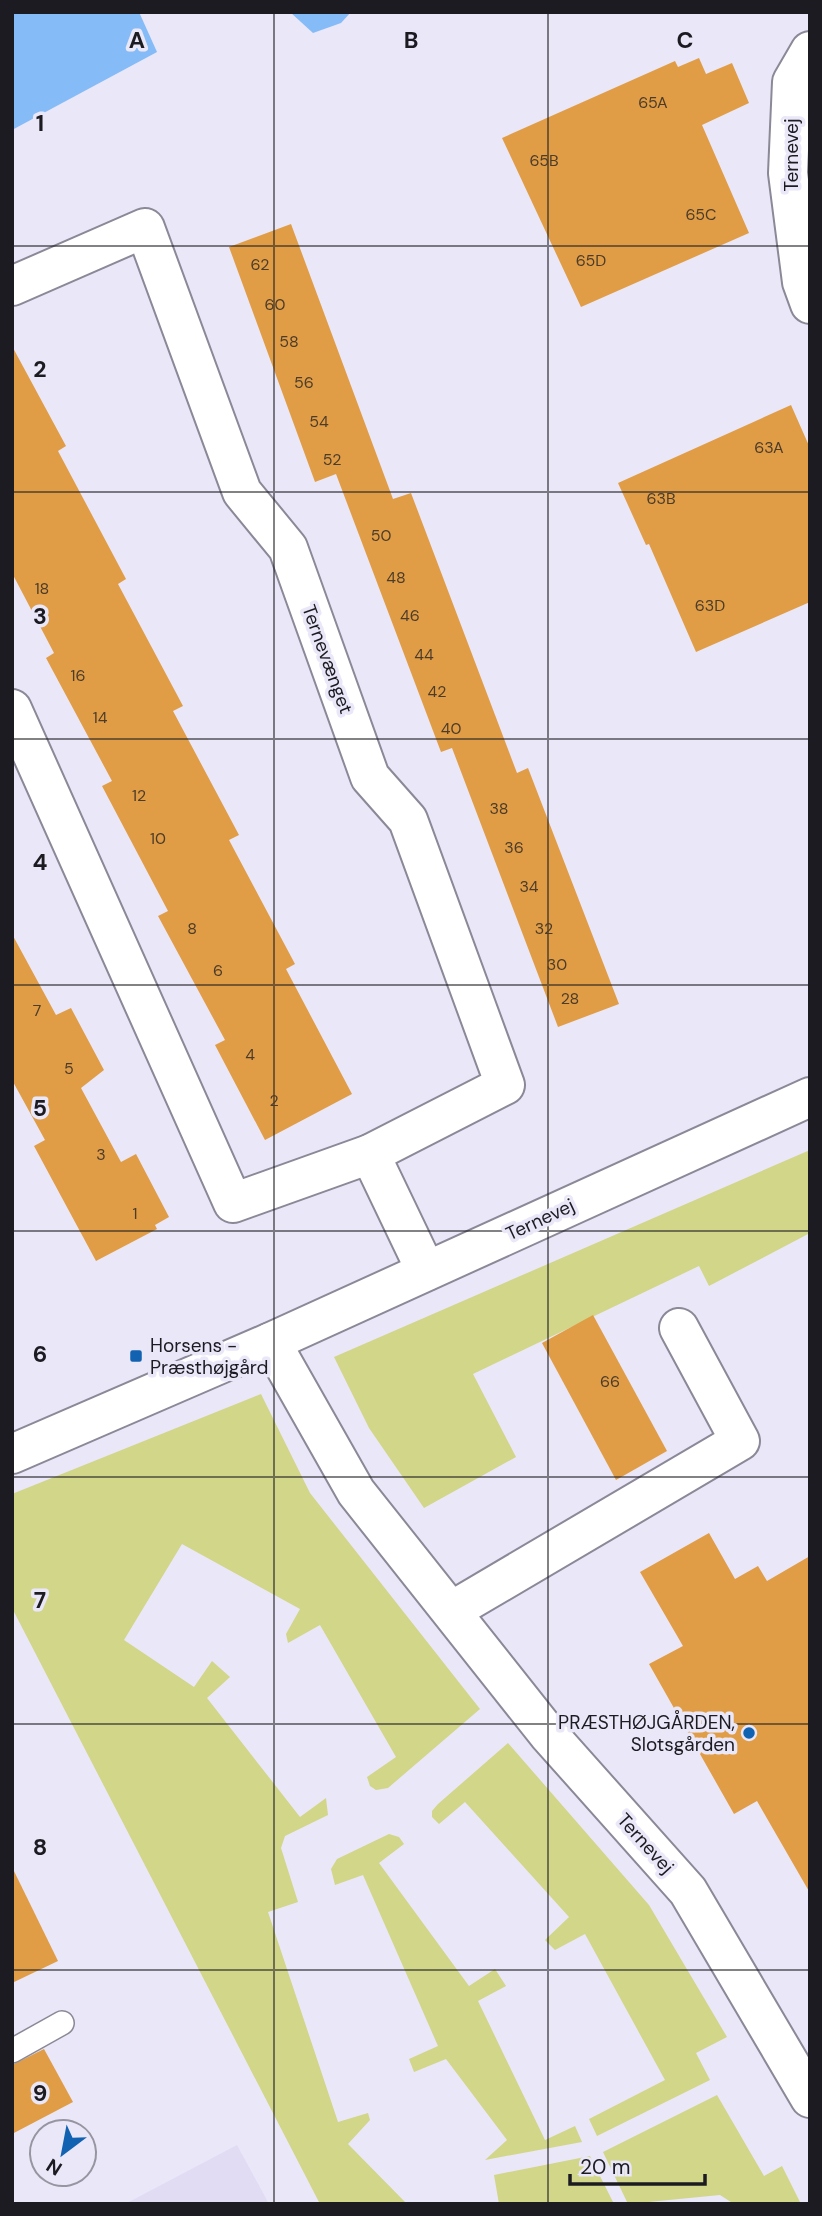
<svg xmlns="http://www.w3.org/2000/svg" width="822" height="2216" font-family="'DM Sans',sans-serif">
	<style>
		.built { fill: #e1dcf4 }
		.green { fill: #d2d688 }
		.water { fill: #85bbf7 }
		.building { fill: #e09d46 }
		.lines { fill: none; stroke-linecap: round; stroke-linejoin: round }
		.service-casing { stroke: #8b8897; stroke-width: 26 }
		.minor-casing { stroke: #8b8897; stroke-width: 42 }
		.tertiary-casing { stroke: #8b8897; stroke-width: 42 }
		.service { stroke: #fff; stroke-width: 23 }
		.minor { stroke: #fff; stroke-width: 38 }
		.tertiary { stroke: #fff; stroke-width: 38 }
		.grid { fill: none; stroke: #1c1b21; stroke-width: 2; stroke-opacity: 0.55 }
		.poi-dot { fill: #1162b1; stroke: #eae7f8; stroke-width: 2.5 }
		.labels { text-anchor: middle; stroke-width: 7; stroke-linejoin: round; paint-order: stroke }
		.number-label { font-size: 16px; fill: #4d3c2a }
		.street-label { font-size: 19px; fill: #1c1b21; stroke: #eae7f8 }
		.poi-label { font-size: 19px; fill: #1c1b21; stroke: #eae7f8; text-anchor: start }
		.grid-label { font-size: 23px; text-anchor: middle; font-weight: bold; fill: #1c1b21; stroke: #eae7f8; stroke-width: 7; stroke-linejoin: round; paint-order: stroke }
	</style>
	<rect width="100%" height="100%" fill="#eae7f8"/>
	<path class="built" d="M237,2145L269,2204H125Z"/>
	<g class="green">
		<path d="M810,1150V1233L709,1286L699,1266L473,1374L516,1457L424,1508L369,1428L334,1357Z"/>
		<path d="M261,1394L310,1493L480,1709L388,1788L376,1790L370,1786L367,1777L396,1757L320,1625L288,1643L286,1634L300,1609L182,1544L124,1640L194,1687L212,1661L230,1677L207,1698L300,1817L326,1798L328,1815L285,1836L281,1848L298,1902L268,1912L338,2122L368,2113L370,2120L348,2144L407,2204H320L12,1608V1494Z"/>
		<path d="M508,1743L649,1905L727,2037L696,2053L710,2080L597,2136L589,2119L665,2080L585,1934L555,1950L545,1940L569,1917L465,1802L439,1824L432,1817V1811L438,1804Z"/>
		<path d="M389,1834L399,1837L404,1844L379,1863L469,1986L495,1969L506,1986L478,2001L545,2140L575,2126L582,2142L485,2160L507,2140L446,2059L414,2072L409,2059L438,2046L363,1875L335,1885L331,1869L337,1859Z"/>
		<path d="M717,2095L764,2176L782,2166L801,2204H734L720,2195L628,2204L603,2152Z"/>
		<path d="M590,2156L614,2204H499L494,2175Z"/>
	</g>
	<g class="water">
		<path d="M12,12H139L157,52L12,130Z"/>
		<path d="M290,12H351L341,23L313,33Z"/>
	</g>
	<g class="building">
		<path d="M699,58L706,74L732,63L749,103L702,125L749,233L581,307L502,138L675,61L678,67Z"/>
		<path d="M291,224L393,499L411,493L517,773L528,768L619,1004L558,1027L452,748L441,752L336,474L315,482L229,247Z"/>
		<path d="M12,346L66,446L58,451L126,579L118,584L183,706L173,711L239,835L229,840L295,964L286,969L352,1094L265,1140L215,1045L225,1040L158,916L168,911L102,786L112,781L46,658L54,653L12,573Z"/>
		<path d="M791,405L810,448V602L696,652L649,544L646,545L618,483Z"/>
		<path d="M12,934L56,1015L71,1008L104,1070L81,1088L121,1162L136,1154L169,1217L155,1225L157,1229L96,1261L34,1146L45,1140L12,1080Z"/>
		<path d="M593,1315L667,1451L616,1480L542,1343Z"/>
		<path d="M709,1533L735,1579L758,1566L767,1581L810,1556V1893L757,1801L734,1814L649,1664L683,1646L640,1572Z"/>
		<path d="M12,1867L58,1961L12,1983Z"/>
		<path d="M44,2049L73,2102L12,2134V2065Z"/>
	</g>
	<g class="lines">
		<defs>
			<path id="service" d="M12,2051L62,2023"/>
			<g id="minor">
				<path d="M810,51L792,82L788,173L802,282L810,304"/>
				<path d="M12,286L145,228L242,492L288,548L370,777L408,820L505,1085L370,1154L233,1203L12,709"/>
				<path d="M370,1154L426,1271"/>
				<path d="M271,1342L356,1492L548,1734L688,1891L810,2098"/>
				<path d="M453,1610L740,1441L679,1328"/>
			</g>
			<path id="tertiary" d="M12,1454L271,1342L810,1097"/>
		</defs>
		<use href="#service" class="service-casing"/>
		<use href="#minor" class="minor-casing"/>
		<use href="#tertiary" class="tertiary-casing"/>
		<use href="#service" class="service"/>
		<use href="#minor" class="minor"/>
		<use href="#tertiary" class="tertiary"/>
	</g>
	<path class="grid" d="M274,12V2204M548,12V2204M12,246H810M12,492H810M12,739H810M12,985H810M12,1231H810M12,1477H810M12,1724H810M12,1970H810"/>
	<g class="poi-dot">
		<rect x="129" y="1349" width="14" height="14" rx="3.5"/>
		<circle cx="749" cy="1733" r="7"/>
	</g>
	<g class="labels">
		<g class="number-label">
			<text x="653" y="108">65A</text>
			<text x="544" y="166">65B</text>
			<text x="701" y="220">65C</text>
			<text x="591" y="266">65D</text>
			<text x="260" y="270">62</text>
			<text x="275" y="310">60</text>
			<text x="289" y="347">58</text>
			<text x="304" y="388">56</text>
			<text x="319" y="427">54</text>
			<text x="769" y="453">63A</text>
			<text x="332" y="465">52</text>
			<text x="661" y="504">63B</text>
			<text x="381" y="541">50</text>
			<text x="396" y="583">48</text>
			<text x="42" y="594">18</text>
			<text x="710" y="611">63D</text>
			<text x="410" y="621">46</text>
			<text x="424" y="660">44</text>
			<text x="78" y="681">16</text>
			<text x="437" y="697">42</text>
			<text x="100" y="723">14</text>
			<text x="451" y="734">40</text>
			<text x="139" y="801">12</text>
			<text x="499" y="814">38</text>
			<text x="158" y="844">10</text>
			<text x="514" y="853">36</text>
			<text x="529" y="892">34</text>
			<text x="192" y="934">8</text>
			<text x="544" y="934">32</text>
			<text x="557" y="970">30</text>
			<text x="218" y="976">6</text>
			<text x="570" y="1004">28</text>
			<text x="37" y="1016">7</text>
			<text x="250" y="1060">4</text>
			<text x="69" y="1074">5</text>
			<text x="274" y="1106">2</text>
			<text x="101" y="1160">3</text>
			<text x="135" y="1219">1</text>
			<text x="610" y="1387">66</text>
		</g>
		<g class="street-label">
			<text transform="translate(791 155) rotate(-90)" y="7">Ternevej</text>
			<text transform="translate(328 659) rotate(70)" y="7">Ternevænget</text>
			<text transform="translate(540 1219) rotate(-25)" y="7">Ternevej</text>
			<text transform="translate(646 1843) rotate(48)" y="7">Ternevej</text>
		</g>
		<g class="poi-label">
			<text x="150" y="1352">Horsens -<tspan x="150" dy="22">Præsthøjgård</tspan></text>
			<text x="735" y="1729" text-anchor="end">PRÆSTHØJGÅRDEN,<tspan x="735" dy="22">Slotsgården</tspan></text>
		</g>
	</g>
	<g class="grid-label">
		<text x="137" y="48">A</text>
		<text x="411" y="48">B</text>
		<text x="685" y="48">C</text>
		<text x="40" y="131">1</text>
		<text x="40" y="377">2</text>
		<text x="40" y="624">3</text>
		<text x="40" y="870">4</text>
		<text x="40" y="1116">5</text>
		<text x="40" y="1362">6</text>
		<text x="40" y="1608">7</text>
		<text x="40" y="1855">8</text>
		<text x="40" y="2101">9</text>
	</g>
	<rect width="822" height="2216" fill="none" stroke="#1c1b21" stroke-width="28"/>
	<g transform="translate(63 2153) rotate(212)"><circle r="33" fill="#eae7f8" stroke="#9895a2" stroke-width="2"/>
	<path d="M0-5L12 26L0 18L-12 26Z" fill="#1162b1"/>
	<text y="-10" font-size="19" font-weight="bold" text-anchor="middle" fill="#1c1b21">N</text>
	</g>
	<path d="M570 2174v10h135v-10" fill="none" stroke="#1c1b21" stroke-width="3.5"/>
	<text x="580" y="2174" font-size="21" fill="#1c1b21" stroke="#eae7f8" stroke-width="5" paint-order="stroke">20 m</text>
</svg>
